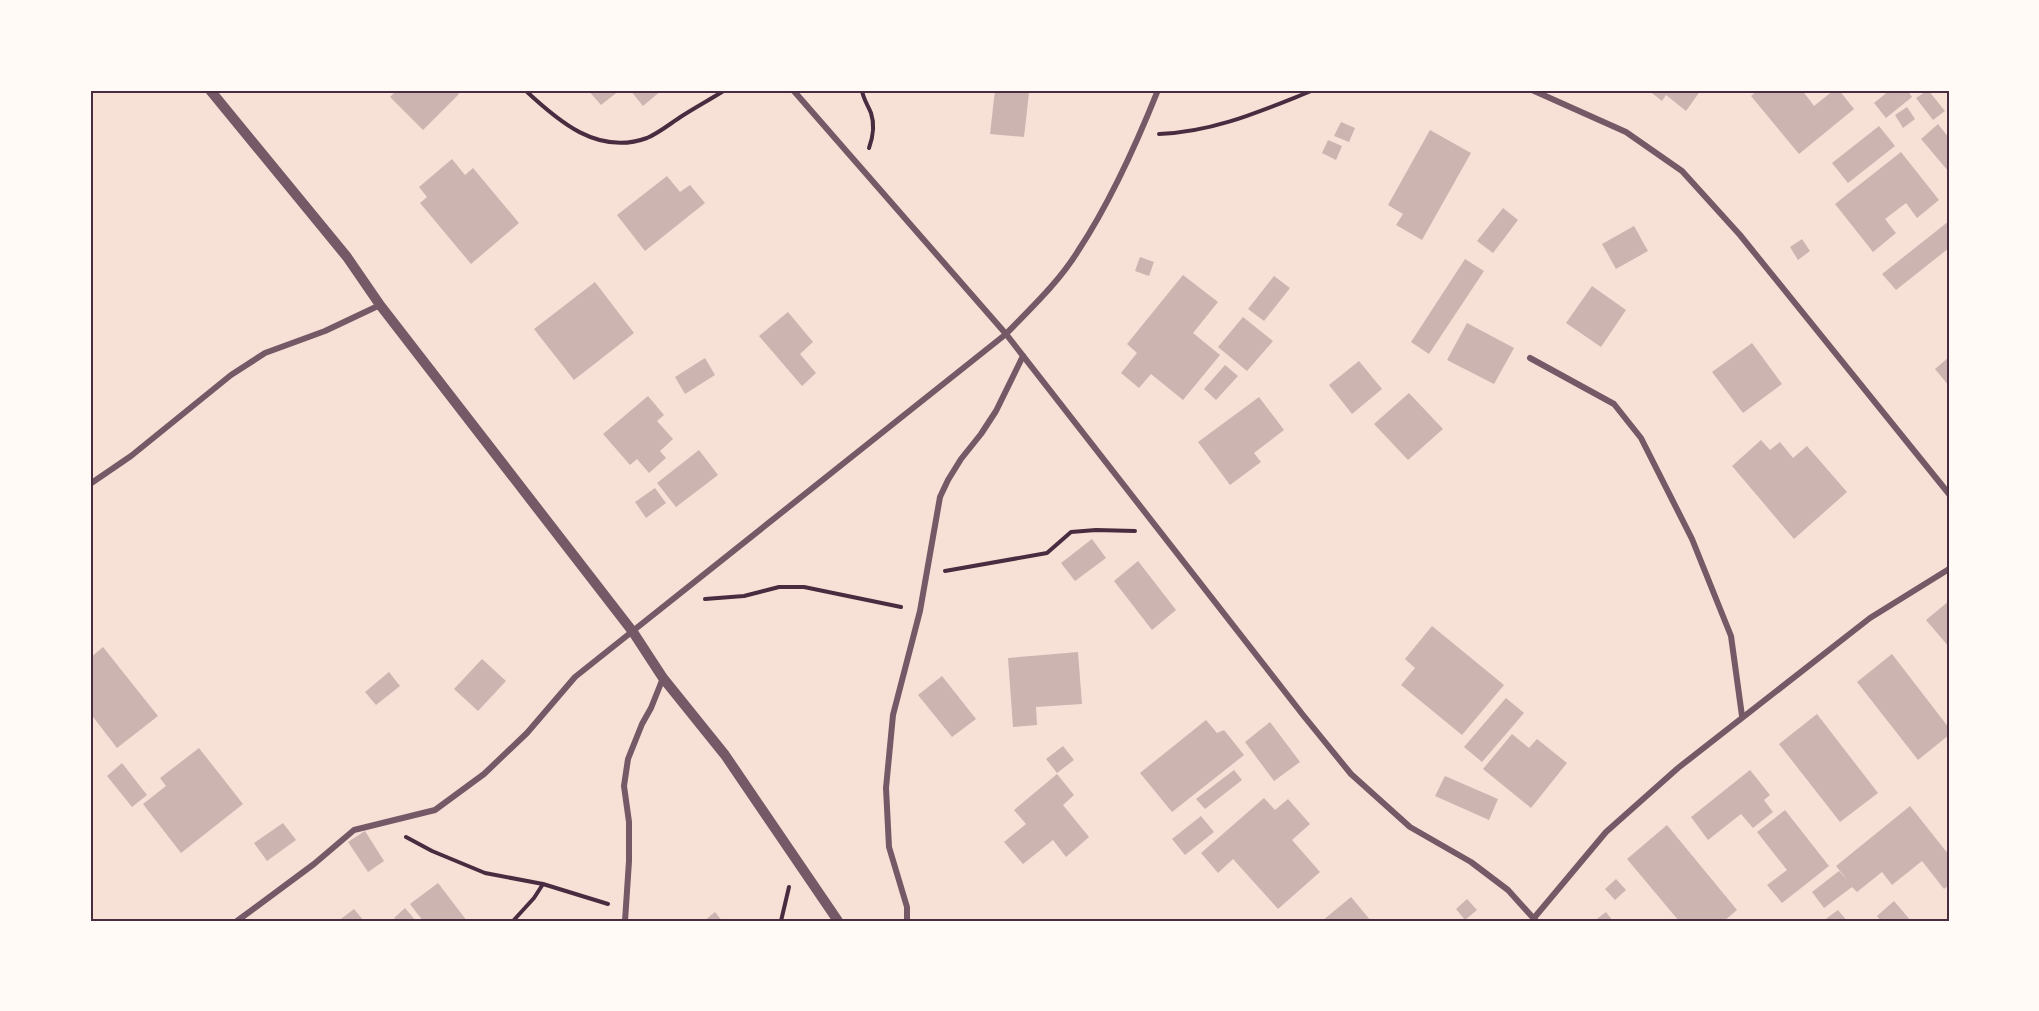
<svg xmlns="http://www.w3.org/2000/svg" width="2039" height="1011" font-family="'Public Sans',sans-serif">
	<style>
		.building { fill: #ccb4b1 }
		.lines { fill: none; stroke-linecap: round; stroke-linejoin: round }
		.path { stroke: #4a2c40; stroke-width: 4 }
		.minor { stroke: #755966; stroke-width: 6 }
		.tertiary { stroke: #755966; stroke-width: 10 }
		.neatline { fill: none; stroke: #4a2c40; stroke-width: 2 }
	</style>
	<rect width="100%" height="100%" fill="#f7e1d7"/>
	<g class="building">
		<path d="M397,90H455L459,94L423,130L390,97Z"/>
		<path d="M588,90H620L601,105Z"/>
		<path d="M630,90H662L643,106Z"/>
		<path d="M995,90L1029,93L1024,137L990,134Z"/>
		<path d="M1648,90H1701L1686,111L1666,95L1662,101Z"/>
		<path d="M1758,90H1802L1814,106L1834,90H1839L1854,109L1799,154L1751,96Z"/>
		<path d="M1890,90H1907L1912,97L1886,118L1874,103Z"/>
		<path d="M1928,90L1945,111L1933,120L1916,98Z"/>
		<path d="M1907,107L1915,119L1903,128L1895,115Z"/>
		<path d="M1341,122L1355,128L1349,142L1334,136Z"/>
		<path d="M1938,124L1949,138V172L1921,139Z"/>
		<path d="M1879,126L1895,146L1848,183L1832,163Z"/>
		<path d="M1430,130L1471,153L1422,240L1396,225L1403,214L1388,205Z"/>
		<path d="M1328,140L1342,146L1336,160L1322,153Z"/>
		<path d="M1901,152L1939,200L1917,218L1906,203L1885,219L1896,233L1873,252L1835,204Z"/>
		<path d="M452,159L465,175L473,168L519,223L471,264L420,203L427,197L419,187Z"/>
		<path d="M667,176L680,192L690,185L705,203L645,251L617,215Z"/>
		<path d="M1503,208L1518,220L1493,253L1477,241Z"/>
		<path d="M1949,221V248L1896,290L1882,274Z"/>
		<path d="M1634,226L1648,251L1616,269L1602,244Z"/>
		<path d="M1802,239L1810,251L1798,260L1790,247Z"/>
		<path d="M1140,257L1154,262L1149,276L1135,271Z"/>
		<path d="M1465,259L1484,271L1429,354L1411,342Z"/>
		<path d="M1183,275L1218,302L1193,333L1220,355L1183,400L1151,374L1139,388L1121,373L1137,353L1127,344Z"/>
		<path d="M1274,276L1290,288L1264,321L1248,309Z"/>
		<path d="M595,282L634,333L574,380L534,329Z"/>
		<path d="M1592,286L1626,310L1601,347L1566,323Z"/>
		<path d="M788,312L813,342L800,354L816,373L802,386L759,336Z"/>
		<path d="M1243,317L1273,341L1247,371L1218,347Z"/>
		<path d="M1467,323L1514,348L1494,384L1447,360Z"/>
		<path d="M1752,343L1782,384L1743,413L1712,372Z"/>
		<path d="M1949,357V386L1935,369Z"/>
		<path d="M705,358L715,375L685,394L675,377Z"/>
		<path d="M1359,361L1382,389L1352,414L1329,385Z"/>
		<path d="M1225,365L1238,376L1216,400L1204,389Z"/>
		<path d="M1409,393L1443,429L1408,460L1374,424Z"/>
		<path d="M648,396L664,415L657,421L673,439L660,451L666,458L649,473L637,459L630,465L603,434Z"/>
		<path d="M1259,397L1284,430L1254,453L1261,462L1230,485L1198,442Z"/>
		<path d="M1761,440L1770,450L1780,442L1793,458L1807,446L1847,492L1794,539L1732,466Z"/>
		<path d="M699,450L718,475L676,507L657,483Z"/>
		<path d="M655,488L666,503L646,518L635,502Z"/>
		<path d="M1092,539L1106,558L1075,581L1061,563Z"/>
		<path d="M1138,561L1176,610L1152,630L1114,581Z"/>
		<path d="M1949,601V647L1926,620Z"/>
		<path d="M1432,626L1504,685L1462,735L1401,685L1415,668L1405,659Z"/>
		<path d="M103,647L158,716L117,748L90,713V658Z"/>
		<path d="M1078,652L1082,704L1036,707L1037,725L1013,727L1008,658Z"/>
		<path d="M1892,654L1949,728V735L1918,760L1857,682Z"/>
		<path d="M482,659L506,681L478,711L454,689Z"/>
		<path d="M389,672L400,686L376,705L365,692Z"/>
		<path d="M942,676L976,719L952,737L918,695Z"/>
		<path d="M1506,698L1524,713L1482,762L1464,747Z"/>
		<path d="M1817,714L1878,793L1840,822L1779,744Z"/>
		<path d="M1206,720L1217,733L1224,730L1244,755L1172,812L1140,773Z"/>
		<path d="M1270,722L1300,762L1274,781L1245,742Z"/>
		<path d="M1512,734L1529,748L1537,739L1567,763L1531,808L1483,769Z"/>
		<path d="M1063,746L1074,760L1057,773L1046,759Z"/>
		<path d="M199,748L243,804L181,853L143,804L166,786L160,778Z"/>
		<path d="M122,763L147,795L132,807L107,776Z"/>
		<path d="M1234,770L1242,780L1205,809L1196,799Z"/>
		<path d="M1750,770L1770,795L1764,800L1773,812L1753,828L1741,814L1708,840L1691,817Z"/>
		<path d="M1057,774L1074,795L1063,805L1089,837L1066,857L1053,840L1023,864L1004,842L1026,824L1014,810Z"/>
		<path d="M1445,776L1498,799L1489,820L1435,796Z"/>
		<path d="M1264,798L1275,810L1288,799L1310,824L1292,840L1320,872L1278,909L1233,859L1218,873L1201,853Z"/>
		<path d="M1910,806L1949,855V885L1944,889L1922,861L1892,885L1882,872L1857,892L1852,887L1824,908L1812,892L1839,871L1848,881L1836,866Z"/>
		<path d="M1785,810L1829,866L1782,903L1767,885L1787,870L1757,832Z"/>
		<path d="M1201,816L1214,832L1185,855L1172,839Z"/>
		<path d="M283,823L296,840L267,861L254,843Z"/>
		<path d="M1667,825L1737,910L1724,921H1679L1627,859Z"/>
		<path d="M365,831L384,861L368,872L348,842Z"/>
		<path d="M1616,879L1626,890L1615,900L1605,889Z"/>
		<path d="M438,883L467,921H423L410,904Z"/>
		<path d="M1351,897L1371,921H1322Z"/>
		<path d="M1467,899L1477,910L1465,920L1456,909Z"/>
		<path d="M1894,901L1911,921H1881L1877,916Z"/>
		<path d="M405,908L416,921H397L394,918Z"/>
		<path d="M354,909L364,921H338Z"/>
		<path d="M1838,910L1847,921H1823Z"/>
		<path d="M715,912L722,921H704Z"/>
		<path d="M1606,912L1613,921H1594Z"/>
	</g>
	<g class="lines">
		<g class="path">
			<path d="M525,90C558,121 598,156 647,138C659,133 671,123 682,116C696,107 711,99 725,90"/>
			<path d="M862,90C863,99 868,105 871,113C875,125 873,137 869,148"/>
			<path d="M1159,134C1215,132 1263,110 1314,90"/>
			<path d="M945,571L1047,553L1071,532L1096,530L1135,531"/>
			<path d="M705,599L744,596L779,587H804L901,607"/>
			<path d="M406,837L432,851L485,873L543,884L608,904"/>
			<path d="M513,921L534,898L543,884"/>
			<path d="M781,921L789,887"/>
		</g>
		<g class="minor">
			<path d="M793,90L1006,334L1303,715L1351,774L1410,827L1471,862L1508,890L1536,921"/>
			<path d="M1532,90L1626,132L1682,171L1740,235L1949,494"/>
			<path d="M1530,358L1614,404L1641,438L1692,539L1731,636L1742,716"/>
			<path d="M90,484L131,456L231,375L265,353L325,331L380,305"/>
			<path d="M1534,918L1606,832L1678,768L1870,618L1949,569"/>
			<path d="M237,921L314,864L354,830L435,810L484,774L527,733L575,677L1006,334C1031,308 1059,282 1078,251C1111,201 1136,145 1158,90"/>
			<path d="M625,921L629,861V822L624,786L628,759L642,724L651,708L663,678"/>
			<path d="M907,921V907L889,847L886,788L893,715L920,611L940,497L948,480L961,459L981,434L996,411L1023,356"/>
		</g>
		<path class="tertiary" d="M210,90L347,257L380,305L633,632L663,678L725,755L838,921"/>
	</g>
	<rect width="2039" height="1011" fill="none" stroke="#fffaf5" stroke-width="183"/>
	<rect x="92" y="92" width="1856" height="828" class="neatline"/>
</svg>
